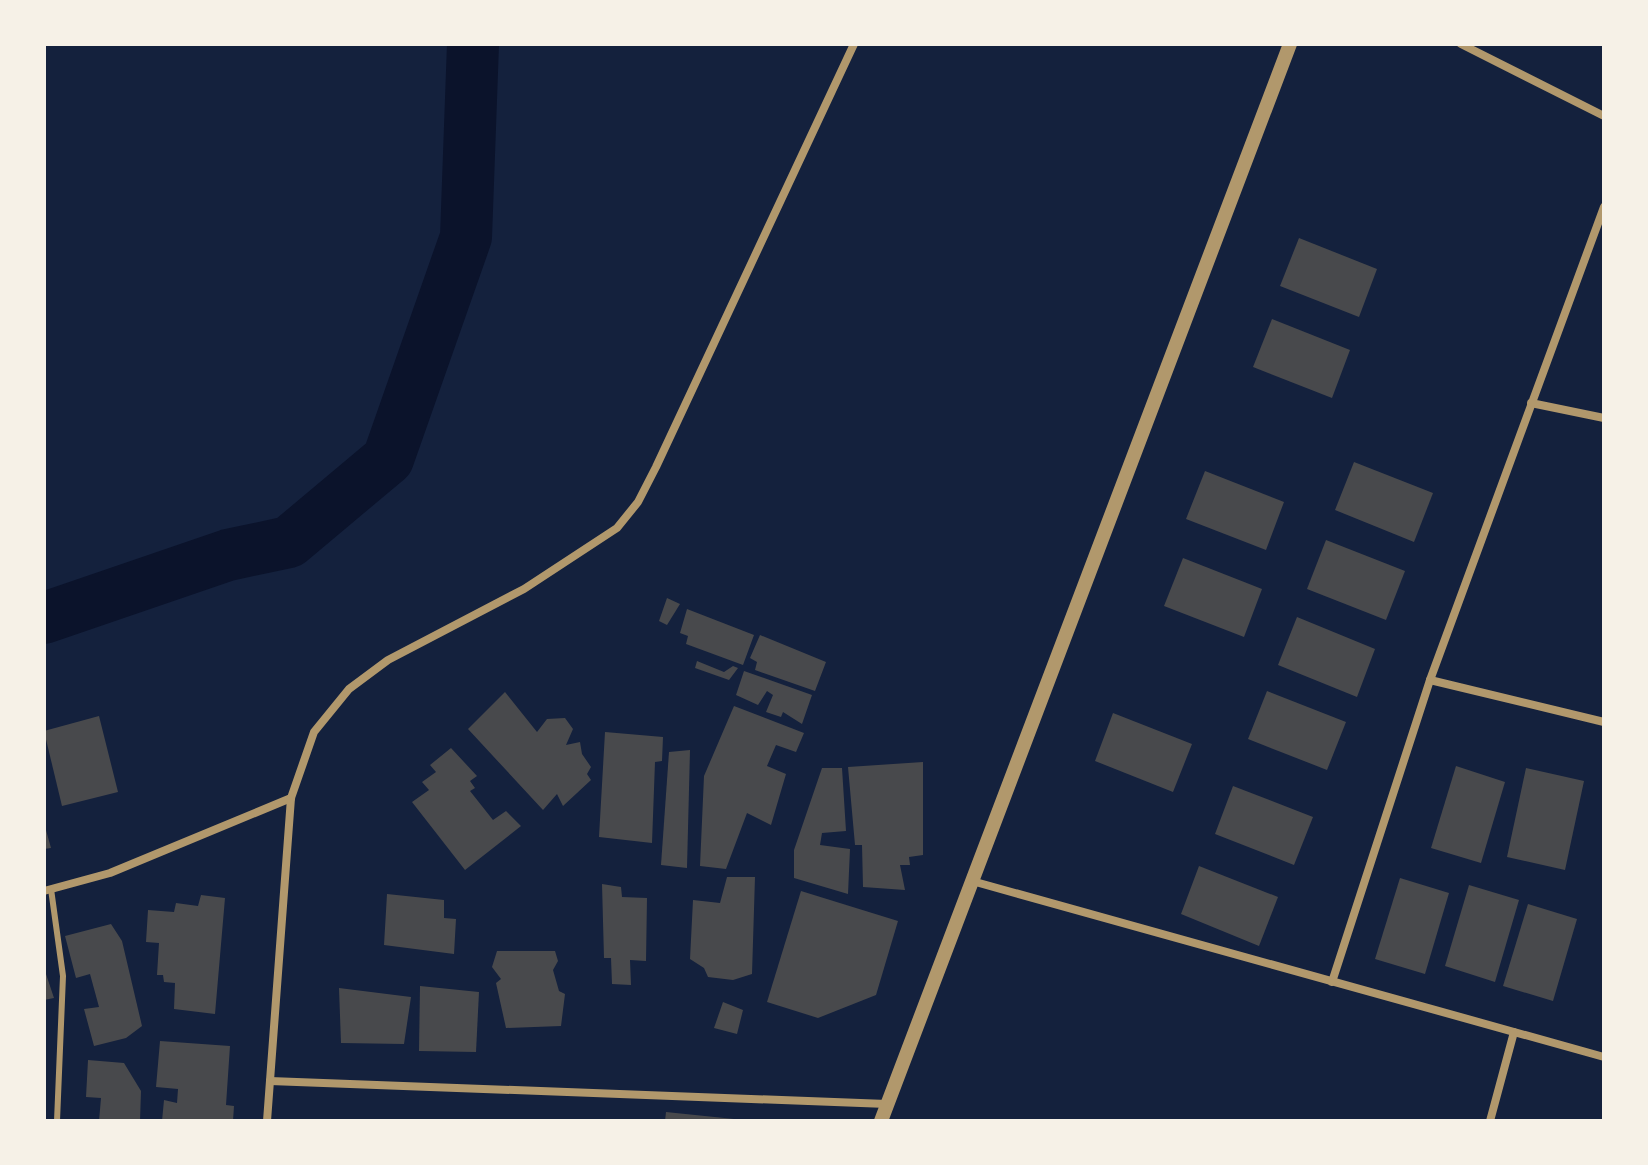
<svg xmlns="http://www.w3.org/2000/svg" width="1648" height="1165" font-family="'DM Sans',sans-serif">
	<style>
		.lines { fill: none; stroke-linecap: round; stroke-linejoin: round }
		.river { stroke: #0b132b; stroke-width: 52 }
		.building { fill: #48494c }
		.service { stroke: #b1986c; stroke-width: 6 }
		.minor { stroke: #b1986c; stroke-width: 8 }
		.tertiary { stroke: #b1986c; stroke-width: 14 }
	</style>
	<rect width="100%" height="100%" fill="#14213d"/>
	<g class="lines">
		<path class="river" d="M44,618L228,555L289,542L388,459L466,237L473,44"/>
	</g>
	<g class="building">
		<path d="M1299,238L1377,269L1359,317L1280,286Z"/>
		<path d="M1272,319L1350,350L1332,398L1253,367Z"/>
		<path d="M1354,462L1433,493L1414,542L1335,510Z"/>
		<path d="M1205,471L1284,502L1266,550L1186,519Z"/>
		<path d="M1326,540L1405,571L1386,620L1307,589Z"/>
		<path d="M1183,558L1262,589L1244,637L1164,606Z"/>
		<path d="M667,598L680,604L667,625L659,621Z"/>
		<path d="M687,609L754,635L743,665L686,644L688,636L680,633Z"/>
		<path d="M1297,617L1375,649L1357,697L1278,665Z"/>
		<path d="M760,635L826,662L815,691L755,670L757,662L750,658Z"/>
		<path d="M697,661L724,672L733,666L738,668L729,680L695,668Z"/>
		<path d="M744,671L812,695L802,724L783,712L781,717L766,712L773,695L767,691L758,705L736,695Z"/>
		<path d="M1267,691L1346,722L1327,770L1248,739Z"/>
		<path d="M505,692L537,732L547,719L565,718L573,729L566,745L580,742L582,754L591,767L587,774L591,780L563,806L557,794L543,810L468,729Z"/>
		<path d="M734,706L804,733L796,752L776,745L767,766L786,774L771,825L747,813L726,869L700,866L704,776Z"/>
		<path d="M1113,713L1192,744L1173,792L1095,761Z"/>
		<path d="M99,716L118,792L62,806L44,731Z"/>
		<path d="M605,732L663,737L662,761L655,762L652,843L599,837Z"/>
		<path d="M451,748L477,776L470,781L475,788L470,791L493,820L506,811L521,826L465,870L412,802L429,790L422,782L436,772L430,765Z"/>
		<path d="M690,750L687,868L661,865L669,752Z"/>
		<path d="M923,762V855L909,857L910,865H900L905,890L863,887L862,845H855L848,767Z"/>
		<path d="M1456,766L1505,782L1481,863L1431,848Z"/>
		<path d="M822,768H842L846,831L822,833L820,845L850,849L848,894L794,878V850Z"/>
		<path d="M1526,768L1584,781L1565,870L1507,857Z"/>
		<path d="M1233,786L1313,817L1294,865L1215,834Z"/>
		<path d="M44,823L51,848L44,849Z"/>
		<path d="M1199,866L1278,897L1259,946L1181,914Z"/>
		<path d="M727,877H755L752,974L733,980L708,977L704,968L690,959L693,900L720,903Z"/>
		<path d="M1400,878L1449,893L1425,974L1375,959Z"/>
		<path d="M602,884L621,887L622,897L647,898L646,961L630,960L631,985L612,984L611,958H604Z"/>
		<path d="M1469,885L1519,900L1495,982L1445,966Z"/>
		<path d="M801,891L898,921L876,995L818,1018L767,1002Z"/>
		<path d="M387,894L444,900V918L456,919L454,954L384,945Z"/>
		<path d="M201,895L225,898L215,1014L174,1009L175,983L164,982L163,975H157L159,943L146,942L148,910L174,912L176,903L198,906Z"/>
		<path d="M1528,904L1577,919L1553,1001L1503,986Z"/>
		<path d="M111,924L122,941L142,1026L126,1038L94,1046L84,1009L99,1007L90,974L76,978L65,936Z"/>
		<path d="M497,951H555L558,961L553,970L559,991L565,994L561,1026L506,1028L496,983L501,979L492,967Z"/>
		<path d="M44,968L54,998L44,1000Z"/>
		<path d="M420,986L479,992L476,1052L419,1051Z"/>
		<path d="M339,988L411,997L404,1044L341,1043Z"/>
		<path d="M723,1002L743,1010L737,1034L714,1028Z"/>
		<path d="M160,1041L230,1046L226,1105L234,1106L233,1121H162L164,1100L177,1103L178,1089L156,1087Z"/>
		<path d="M88,1060L124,1063L141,1091L140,1121H99L101,1098L86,1097Z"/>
		<path d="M666,1112L734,1119L733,1121H665Z"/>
	</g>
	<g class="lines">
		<path class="service" d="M51,889L63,976L57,1121"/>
		<g class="minor">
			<path d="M1461,44L1604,116"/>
			<path d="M1531,403L1604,418"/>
			<path d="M1430,680L1604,722"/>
			<path d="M972,881L1604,1057"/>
			<path d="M44,891L110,873L291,798"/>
			<path d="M1332,982L1430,680L1604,207"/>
			<path d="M270,1081L887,1104"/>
			<path d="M267,1121L291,798L314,732L349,689L388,660L524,589L617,528L638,502L656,467L854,44"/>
			<path d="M1490,1121L1514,1032"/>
		</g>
		<path class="tertiary" d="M881,1121L1290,44"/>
	</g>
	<rect width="1648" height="1165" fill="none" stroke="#f6f1e7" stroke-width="92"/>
</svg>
